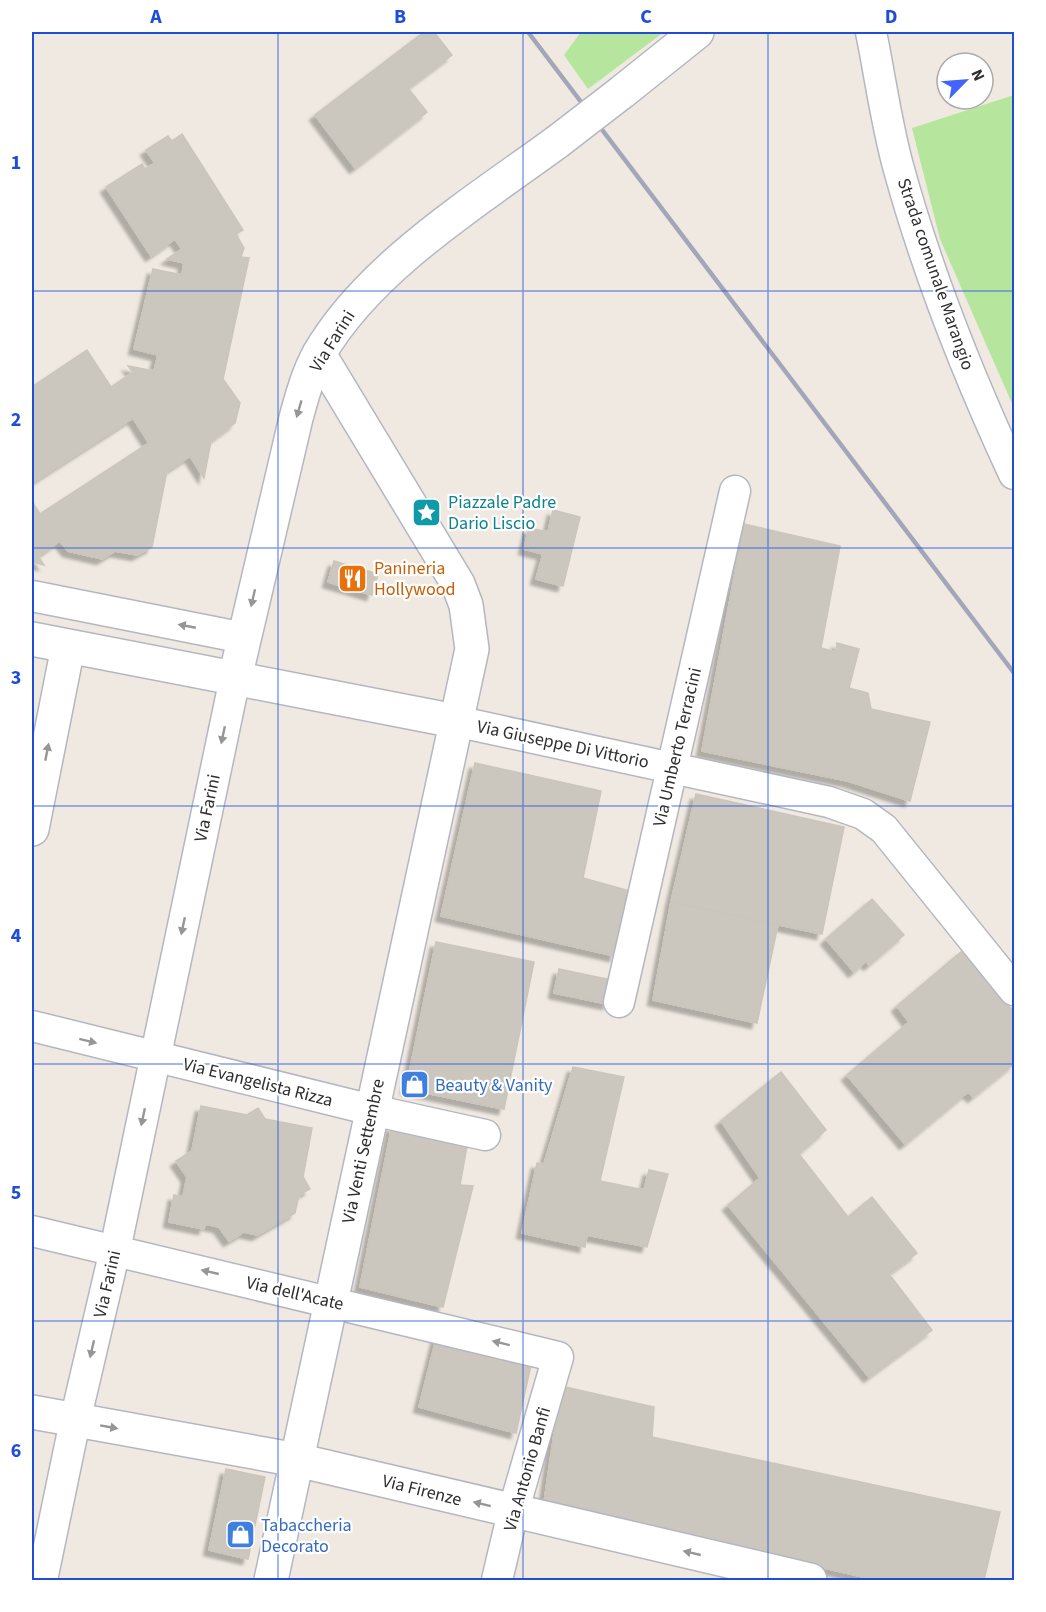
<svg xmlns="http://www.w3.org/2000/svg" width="1046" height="1612" font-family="'Source Sans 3',sans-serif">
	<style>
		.green { fill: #b6e59e }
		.building { fill: #cbc7bf; stroke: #cbc5ba; stroke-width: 1.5; filter: url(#shadow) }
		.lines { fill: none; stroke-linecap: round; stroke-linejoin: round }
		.minor-casing { stroke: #b4b7c1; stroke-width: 33 }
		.tertiary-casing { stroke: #b4b7c1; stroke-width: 36 }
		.minor { stroke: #fff; stroke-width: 30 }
		.tertiary { stroke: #fff; stroke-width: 33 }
		.rail { stroke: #a3a6b8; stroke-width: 4.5 }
		.tertiary-bridge-casing { stroke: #b4b7c1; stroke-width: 36; stroke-linecap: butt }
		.tertiary-bridge { stroke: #fff; stroke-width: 33 }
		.oneway { fill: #969696 }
		.grid { fill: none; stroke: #1d4ed8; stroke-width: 1.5; stroke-opacity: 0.55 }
		.labels { text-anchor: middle; stroke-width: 4.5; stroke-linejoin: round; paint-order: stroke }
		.street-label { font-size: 18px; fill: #2e2e2e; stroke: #fff }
		.culture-label { font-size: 18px; fill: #0d838f; stroke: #fff; text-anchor: start }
		.food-label { font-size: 18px; fill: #c56008; stroke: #fff; text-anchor: start }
		.shop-label { font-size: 18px; fill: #366cbe; stroke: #fff; text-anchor: start }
		.neatline { fill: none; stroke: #1d4ed8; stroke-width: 2 }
		.grid-label { font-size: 20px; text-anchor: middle; font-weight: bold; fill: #1d4ed8 }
	</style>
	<defs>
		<filter id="shadow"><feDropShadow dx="-5.5" dy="5.5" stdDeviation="1.5" flood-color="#0004"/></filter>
	</defs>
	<rect width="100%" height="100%" fill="#efe9e1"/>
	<g class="green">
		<path d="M581,32H664L588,89L564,55Z"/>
		<path d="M1014,95V408L940,239L912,128Z"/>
	</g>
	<g class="building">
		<path d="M424,32H434L452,55L408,88L427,112L355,168L315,115Z"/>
		<path d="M182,134L243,230L236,234L244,248L241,257L249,258L223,379L240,403L235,423L211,441L204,478L190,456L167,471L152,547L137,555L115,551L102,559L68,551L60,541L38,556L44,565L32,562V501L40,514L149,443L133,418L32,483V387L87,350L111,387L133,372L128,366L154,371L158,355L134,349L153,269L182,275L184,263L167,259L182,249L175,239L151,256L106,187L142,164L145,169L155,163L146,150L168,136L172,141Z"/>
		<path d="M553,510L580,517L563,586L536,579L543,554L524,549L529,528L548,532Z"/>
		<path d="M744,524L840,546L821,648L836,652L837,643L859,649L849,688L868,693L871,709L930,722L910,801L848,781L702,751Z"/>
		<path d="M334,561L378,574L372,595L328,582Z"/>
		<path d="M475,763L601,791L583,878L630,891L615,956L441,916Z"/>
		<path d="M696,794L844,827L822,934L671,902Z"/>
		<path d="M872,899L904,935L869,965L866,961L854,972L826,939Z"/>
		<path d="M671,902L778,925L757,1023L653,1000Z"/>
		<path d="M436,942L534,962L504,1109L406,1089Z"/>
		<path d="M962,951L1014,1012V1064L973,1097L968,1092L905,1144L847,1075L909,1022L897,1006Z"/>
		<path d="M559,969L612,980L608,1004L554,993Z"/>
		<path d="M573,1067L624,1077L600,1181L644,1190L649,1170L668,1174L647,1247L587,1235L585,1247L522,1233L537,1163L544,1164Z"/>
		<path d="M781,1072L826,1130L799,1154L848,1217L872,1197L917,1253L889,1274L932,1330L869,1377L728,1205L760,1178L721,1121Z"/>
		<path d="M201,1106L247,1115L258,1108L265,1119L312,1128L303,1177L310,1189L299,1195L295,1213L257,1235L244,1232L229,1241L219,1227L205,1224L204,1229L169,1222L174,1195L183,1197L187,1177L176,1161L192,1151Z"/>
		<path d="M392,1126L467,1146L460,1185L473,1186L443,1307L360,1287Z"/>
		<path d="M437,1336L533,1356L516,1433L419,1407Z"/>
		<path d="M561,1386L654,1407L652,1437L1000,1512L984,1580H876L544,1503Z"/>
		<path d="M226,1469L265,1477L248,1559L209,1550Z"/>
	</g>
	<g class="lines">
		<defs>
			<g id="minor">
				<path d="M871,32C880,76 886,122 898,166C927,272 968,375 1014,474"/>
				<path d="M32,596L244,638"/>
				<path d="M455,721L829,802L863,814L884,829L1014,990"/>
				<path d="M619,1002L735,491"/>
				<path d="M32,1026L372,1110L485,1135"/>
				<path d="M32,1231L558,1357L513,1512L497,1580"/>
				<path d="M42,1580L75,1421L115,1250L235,678"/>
			</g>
			<g id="tertiary">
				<path d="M622,92L697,32"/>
				<path d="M32,639L455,721"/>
				<path d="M235,678L296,418C302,396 308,374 319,354C369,267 478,200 557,142"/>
				<path d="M32,829L68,647"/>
				<path d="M32,1412L297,1460L810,1580"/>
				<path d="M271,1580L472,649L466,605L458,584L319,354"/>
			</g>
		</defs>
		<use href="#minor" class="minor-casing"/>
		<use href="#tertiary" class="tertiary-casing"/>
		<use href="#minor" class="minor"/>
		<use href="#tertiary" class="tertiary"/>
		<path class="rail" d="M528,32L1014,673"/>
		<defs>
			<path id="tertiary-bridge" d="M557,142L622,92"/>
		</defs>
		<use href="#tertiary-bridge" class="tertiary-bridge-casing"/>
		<use href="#tertiary-bridge" class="tertiary-bridge"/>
	</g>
	<defs><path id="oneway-solid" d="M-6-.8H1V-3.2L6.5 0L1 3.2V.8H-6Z" transform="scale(1.5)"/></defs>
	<g class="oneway">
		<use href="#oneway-solid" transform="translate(299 409) rotate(106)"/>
		<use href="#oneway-solid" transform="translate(253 598) rotate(103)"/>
		<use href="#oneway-solid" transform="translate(187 626) rotate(-169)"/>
		<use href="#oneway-solid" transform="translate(223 735) rotate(102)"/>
		<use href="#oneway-solid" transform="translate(47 752) rotate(-79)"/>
		<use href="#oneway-solid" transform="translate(183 926) rotate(102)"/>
		<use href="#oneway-solid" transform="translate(88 1041) rotate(14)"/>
		<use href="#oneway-solid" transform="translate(143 1117) rotate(102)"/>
		<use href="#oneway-solid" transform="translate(210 1272) rotate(-167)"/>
		<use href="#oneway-solid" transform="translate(501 1343) rotate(-166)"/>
		<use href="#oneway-solid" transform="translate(92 1349) rotate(103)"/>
		<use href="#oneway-solid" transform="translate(109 1427) rotate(10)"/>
		<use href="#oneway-solid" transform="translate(482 1504) rotate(-166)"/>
		<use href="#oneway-solid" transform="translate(692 1553) rotate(-167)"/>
	</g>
	<path class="grid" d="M278,32V1580M523,32V1580M768,32V1580M32,291H1014M32,548H1014M32,806H1014M32,1064H1014M32,1321H1014"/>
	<defs>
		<symbol id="sight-square" viewBox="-11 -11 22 22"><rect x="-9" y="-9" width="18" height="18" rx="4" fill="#0f9aa8" stroke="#fff"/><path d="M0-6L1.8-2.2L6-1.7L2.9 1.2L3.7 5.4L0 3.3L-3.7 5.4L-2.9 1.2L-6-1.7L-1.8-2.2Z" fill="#fff"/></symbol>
		<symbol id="restaurant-square" viewBox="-11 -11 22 22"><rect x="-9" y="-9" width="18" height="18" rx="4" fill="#e8710a" stroke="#fff"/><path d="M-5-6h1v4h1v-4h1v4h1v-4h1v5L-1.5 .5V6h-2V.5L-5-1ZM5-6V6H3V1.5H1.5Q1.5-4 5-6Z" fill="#fff"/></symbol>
		<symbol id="shop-square" viewBox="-11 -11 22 22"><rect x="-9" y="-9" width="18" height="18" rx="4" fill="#3f7fe0" stroke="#fff"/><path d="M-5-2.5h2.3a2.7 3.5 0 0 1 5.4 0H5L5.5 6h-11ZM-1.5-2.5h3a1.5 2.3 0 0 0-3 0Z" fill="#fff"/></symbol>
	</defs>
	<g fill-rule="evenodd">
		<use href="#sight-square" x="410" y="496" width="33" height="33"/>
		<use href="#restaurant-square" x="336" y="562" width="33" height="33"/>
		<use href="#shop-square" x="398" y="1068" width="33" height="33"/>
		<use href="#shop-square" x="224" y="1518" width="33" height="33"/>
	</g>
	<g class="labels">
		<g class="street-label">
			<text transform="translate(936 274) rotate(71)" y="6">Strada comunale Marangio</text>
			<text transform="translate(332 341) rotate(-58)" y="6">Via Farini</text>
			<text transform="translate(563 744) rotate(12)" y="6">Via Giuseppe Di Vittorio</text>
			<text transform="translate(677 747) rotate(-77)" y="6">Via Umberto Terracini</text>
			<text transform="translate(207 808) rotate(-78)" y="6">Via Farini</text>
			<text transform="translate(258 1082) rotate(14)" y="6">Via Evangelista Rizza</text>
			<text transform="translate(363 1151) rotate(-78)" y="6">Via Venti Settembre</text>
			<text transform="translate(107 1284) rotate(-77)" y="6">Via Farini</text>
			<text transform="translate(295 1293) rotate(13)" y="6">Via dell'Acate</text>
			<text transform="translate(527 1469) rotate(-74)" y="6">Via Antonio Banfi</text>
			<text transform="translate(422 1490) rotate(14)" y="6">Via Firenze</text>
		</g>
		<g class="culture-label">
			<text x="448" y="508">Piazzale Padre<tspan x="448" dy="21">Dario Liscio</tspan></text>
		</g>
		<g class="food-label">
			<text x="374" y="574">Panineria<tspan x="374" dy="21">Hollywood</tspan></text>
		</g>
		<g class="shop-label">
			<text x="435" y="1091">Beauty &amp; Vanity</text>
			<text x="261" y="1531">Tabaccheria<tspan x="261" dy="21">Decorato</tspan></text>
		</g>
	</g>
	<rect width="1046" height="1612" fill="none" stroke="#ffffff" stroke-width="66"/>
	<g transform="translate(965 81) rotate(65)"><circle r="28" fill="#ffffff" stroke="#ababab" stroke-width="1.5"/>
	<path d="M0-4.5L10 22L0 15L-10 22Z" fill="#4264fb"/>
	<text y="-9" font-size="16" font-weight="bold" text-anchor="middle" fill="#2e2e2e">N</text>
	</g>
	<rect x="33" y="33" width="980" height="1546" class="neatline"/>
	<g class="grid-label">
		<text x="156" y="23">A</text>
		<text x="400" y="23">B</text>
		<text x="646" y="23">C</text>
		<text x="891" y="23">D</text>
		<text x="16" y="169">1</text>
		<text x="16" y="426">2</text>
		<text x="16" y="684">3</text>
		<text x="16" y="942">4</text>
		<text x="16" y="1199">5</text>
		<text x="16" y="1457">6</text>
	</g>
</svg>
